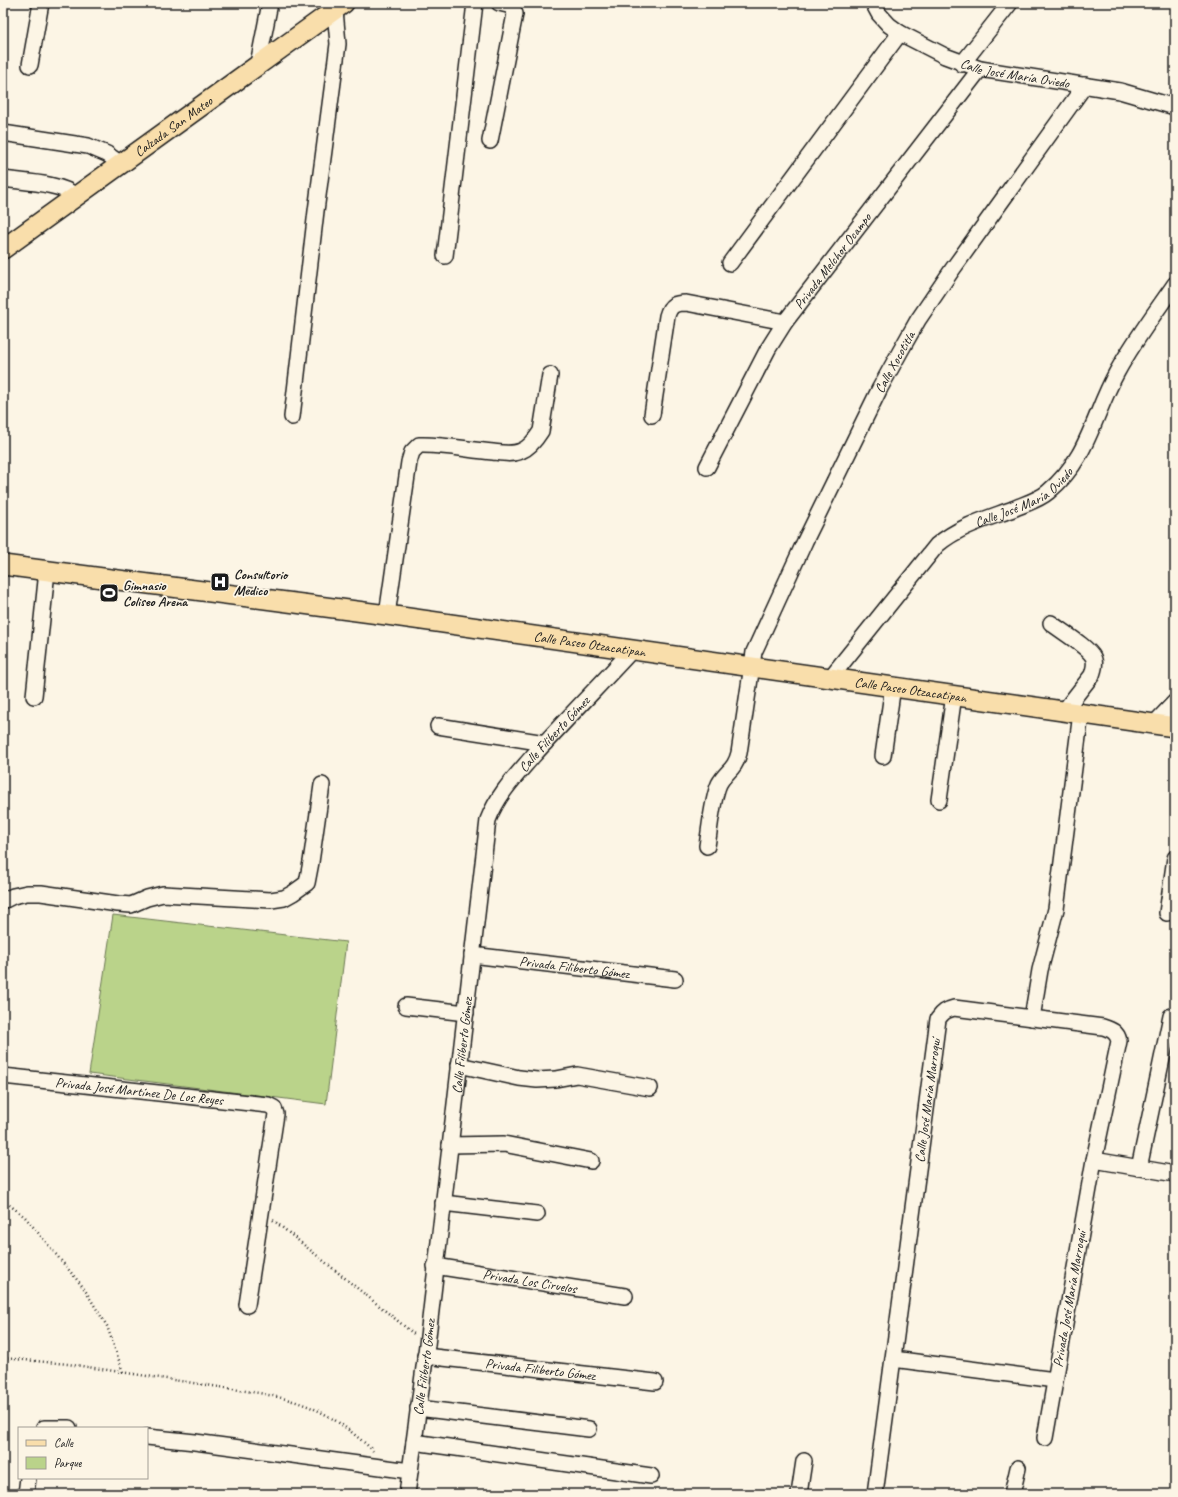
<svg xmlns="http://www.w3.org/2000/svg" width="1178" height="1497" font-family="Caveat,sans-serif">
	<style>
		.green { fill: #bad38a; stroke: #6b7853 }
		.lines { fill: none; stroke-linecap: round; stroke-linejoin: round }
		.minor-casing { stroke: #1c1c1c; stroke-width: 18 }
		.major-casing { stroke: #1c1c1c; stroke-width: 22 }
		.path { stroke: #1c1c1c; stroke-width: 2.5; stroke-dasharray: 1 3; stroke-linecap: butt }
		.minor { stroke: #fcf5e5; stroke-width: 15 }
		.major { stroke: #f9deab; stroke-width: 19 }
		.labels { text-anchor: middle; stroke-width: 3.5; stroke-linejoin: round; paint-order: stroke }
		.street-label { font-size: 14px; fill: #1c1c1c; stroke: #fcf5e5 }
		.poi-label { font-size: 14px; font-weight: bold; fill: #1c1c1c; stroke: #fcf5e5; text-anchor: start }
	</style>
	<rect width="100%" height="100%" fill="#fcf5e5"/>
	<filter id="ink" filterUnits="userSpaceOnUse"><feTurbulence type="fractalNoise" baseFrequency=".025" numOctaves="2"/><feDisplacementMap in="SourceGraphic" scale="8" xChannelSelector="R" yChannelSelector="G"/><feConvolveMatrix kernelMatrix="1 2 1 2 8 2 1 2 1" color-interpolation-filters="sRGB"/></filter>
	<g filter="url(#ink)">
		<path class="green" d="M113,915L346,942L326,1104L89,1074Z"/>
		<g class="lines">
			<defs>
				<g id="minor">
					<path id="s1" d="M873,3L879,14L889,25L900,33L945,56L980,69L1120,91L1175,107"/>
					<path d="M258,64L270,3"/>
					<path d="M962,64L1010,3"/>
					<path d="M30,65L41,3"/>
					<path d="M3,133L88,146L107,154L121,164"/>
					<path d="M490,141L515,14L512,6L499,3"/>
					<path d="M3,179C23,182 61,183 76,196"/>
					<path d="M445,256L475,3"/>
					<path d="M730,263L900,33"/>
					<path d="M652,415L667,316C670,305 675,303 686,303L785,322"/>
					<path d="M292,417L316,211L338,44L335,10"/>
					<path id="s2" d="M707,467L768,349L785,322L980,69"/>
					<path d="M387,615L409,462L412,452L419,445C444,444 468,450 493,452C502,453 512,455 521,451C529,448 536,439 541,431L550,375"/>
					<path d="M1051,623C1061,631 1088,647 1093,657C1096,663 1094,669 1092,675L1064,711"/>
					<path id="s3" d="M831,677L937,545C960,526 986,519 1013,509C1024,504 1039,500 1048,492C1089,458 1093,415 1117,372C1134,341 1155,313 1175,284"/>
					<path d="M34,696L47,571"/>
					<path d="M1155,723L1175,702"/>
					<path d="M438,726L545,743"/>
					<path d="M883,756L893,686"/>
					<path d="M939,800L954,695"/>
					<path id="s4" d="M707,846C710,828 712,800 719,784C726,771 735,770 739,753L754,652L805,541L880,388L901,350L918,320L952,270L1085,85"/>
					<path d="M3,901L13,896L27,893H41L118,904L131,905L147,898L163,894L271,900L284,898L293,893L307,883L311,862L322,785"/>
					<path d="M1167,913L1175,858"/>
					<path id="s5" d="M472,955L675,979"/>
					<path d="M406,1006L466,1013"/>
					<path d="M1032,1018L1040,970L1056,909L1081,713"/>
					<path d="M459,1065L519,1078L537,1080L556,1079L577,1075L650,1088"/>
					<path id="s6" d="M3,1076L268,1105L274,1108L276,1114L247,1305"/>
					<path d="M450,1145L504,1144L591,1161"/>
					<path d="M1094,1160L1175,1174"/>
					<path d="M1139,1168L1171,1016"/>
					<path d="M443,1203L537,1214"/>
					<path id="s7" d="M435,1266L625,1296"/>
					<path id="s8" d="M425,1356L655,1382"/>
					<path d="M893,1359L1055,1380"/>
					<path d="M418,1408L589,1429"/>
					<path d="M44,1428H69"/>
					<path d="M147,1437L195,1442L410,1471"/>
					<path d="M414,1442L651,1476"/>
					<path d="M26,1494L28,1478"/>
					<path id="s9" d="M407,1494L427,1345L488,820C498,794 515,777 533,756C566,719 600,685 633,649"/>
					<path d="M799,1494L804,1461"/>
					<path id="s10" d="M875,1494L938,1019C943,1012 946,1010 954,1008L1103,1027C1112,1030 1117,1032 1119,1041L1094,1160L1045,1438"/>
					<path d="M1012,1494L1018,1468"/>
				</g>
				<g id="major">
					<path id="s11" d="M3,249L344,3"/>
					<path id="s12" d="M3,565L387,615L1175,727"/>
				</g>
			</defs>
			<use href="#minor" class="minor-casing"/>
			<use href="#major" class="major-casing"/>
			<g class="path">
				<path d="M3,1200L25,1217L83,1287L107,1326L123,1372"/>
				<path d="M273,1220L414,1334"/>
				<path d="M3,1358L68,1364L259,1393C299,1401 322,1408 355,1435C361,1440 368,1445 373,1451"/>
			</g>
			<use href="#minor" class="minor"/>
			<use href="#major" class="major"/>
		</g>
	</g>
	<defs>
		<symbol id="hospital-square" viewBox="-11 -11 22 22"><rect x="-9" y="-9" width="18" height="18" rx="4" fill="#1c1c1c" stroke="#fcf5e5"/><path d="M-5-5h3v3.5h4V-5h3V5h-3V1.5h-4V5h-3Z" fill="#fff"/></symbol>
		<symbol id="stadium-square" viewBox="-11 -11 22 22"><rect x="-9" y="-9" width="18" height="18" rx="4" fill="#1c1c1c" stroke="#fcf5e5"/><path d="M0-5a6.5 5 0 1 0 0 10a6.5 5 0 1 0 0-10ZM-3.5-1.8h7v3.6h-7Z" fill="#fff"/></symbol>
	</defs>
	<g fill-rule="evenodd">
		<use href="#hospital-square" x="209" y="571" width="22" height="22"/>
		<use href="#stadium-square" x="98" y="582" width="22" height="22"/>
	</g>
	<g class="labels">
		<g class="street-label">
			<text dy="5" stroke="none"><textPath href="#s1" startOffset="164">Calle José María Oviedo</textPath></text>
			<text dy="5" stroke="none"><textPath href="#s11" startOffset="210">Calzada San Mateo</textPath></text>
			<text dy="5" stroke="none"><textPath href="#s2" startOffset="242">Privada Melchor Ocampo</textPath></text>
			<text dy="5" stroke="none"><textPath href="#s4" startOffset="525">Calle Xocotitla</textPath></text>
			<text dy="5" stroke="none"><textPath href="#s3" startOffset="269">Calle José María Oviedo</textPath></text>
			<text dy="5" stroke="none"><textPath href="#s12" startOffset="592">Calle Paseo Otzacatipan</textPath></text>
			<text dy="5" stroke="none"><textPath href="#s12" startOffset="916">Calle Paseo Otzacatipan</textPath></text>
			<text dy="5" stroke="none"><textPath href="#s9" startOffset="788">Calle Filiberto Gómez</textPath></text>
			<text dy="5" stroke="none"><textPath href="#s5" startOffset="103">Privada Filiberto Gómez</textPath></text>
			<text dy="5" stroke="none"><textPath href="#s9" startOffset="452">Calle Filiberto Gómez</textPath></text>
			<text dy="5" stroke="none"><textPath href="#s6" startOffset="137">Privada José Martínez De Los Reyes</textPath></text>
			<text dy="5" stroke="none"><textPath href="#s10" startOffset="397">Calle José María Marroquí</textPath></text>
			<text dy="5" stroke="none"><textPath href="#s7" startOffset="96">Privada Los Ciruelos</textPath></text>
			<text transform="translate(1069 1299) rotate(-80)" y="5">Privada José María Marroquí</text>
			<text dy="5" stroke="none"><textPath href="#s9" startOffset="128">Calle Filiberto Gómez</textPath></text>
			<text dy="5" stroke="none"><textPath href="#s8" startOffset="116">Privada Filiberto Gómez</textPath></text>
		</g>
		<g class="poi-label">
			<text x="234" y="579">Consultorio<tspan x="234" dy="16">Medico</tspan></text>
			<text x="123" y="590">Gimnasio<tspan x="123" dy="16">Coliseo Arena</tspan></text>
		</g>
	</g>
	<rect width="1178" height="1497" fill="none" stroke="#fcf5e5" stroke-width="16"/>
	<rect x="8" y="8" width="1162" height="1481" fill="none" stroke="#1c1c1c" stroke-width="1.5" filter="url(#ink)"/>
	<rect x="18" y="1427" width="130" height="52" fill="#fcf5e5" stroke="#a29e95"/>
	<rect x="26" y="1440" width="20" height="6" fill="#f9deab" stroke="#a29e95"/>
	<text x="54" y="1447" font-size="12" fill="#1c1c1c">Calle</text>
	<rect x="26" y="1457" width="20" height="12" fill="#bad38a" stroke="#a29e95"/>
	<text x="54" y="1467" font-size="12" fill="#1c1c1c">Parque</text>
</svg>
